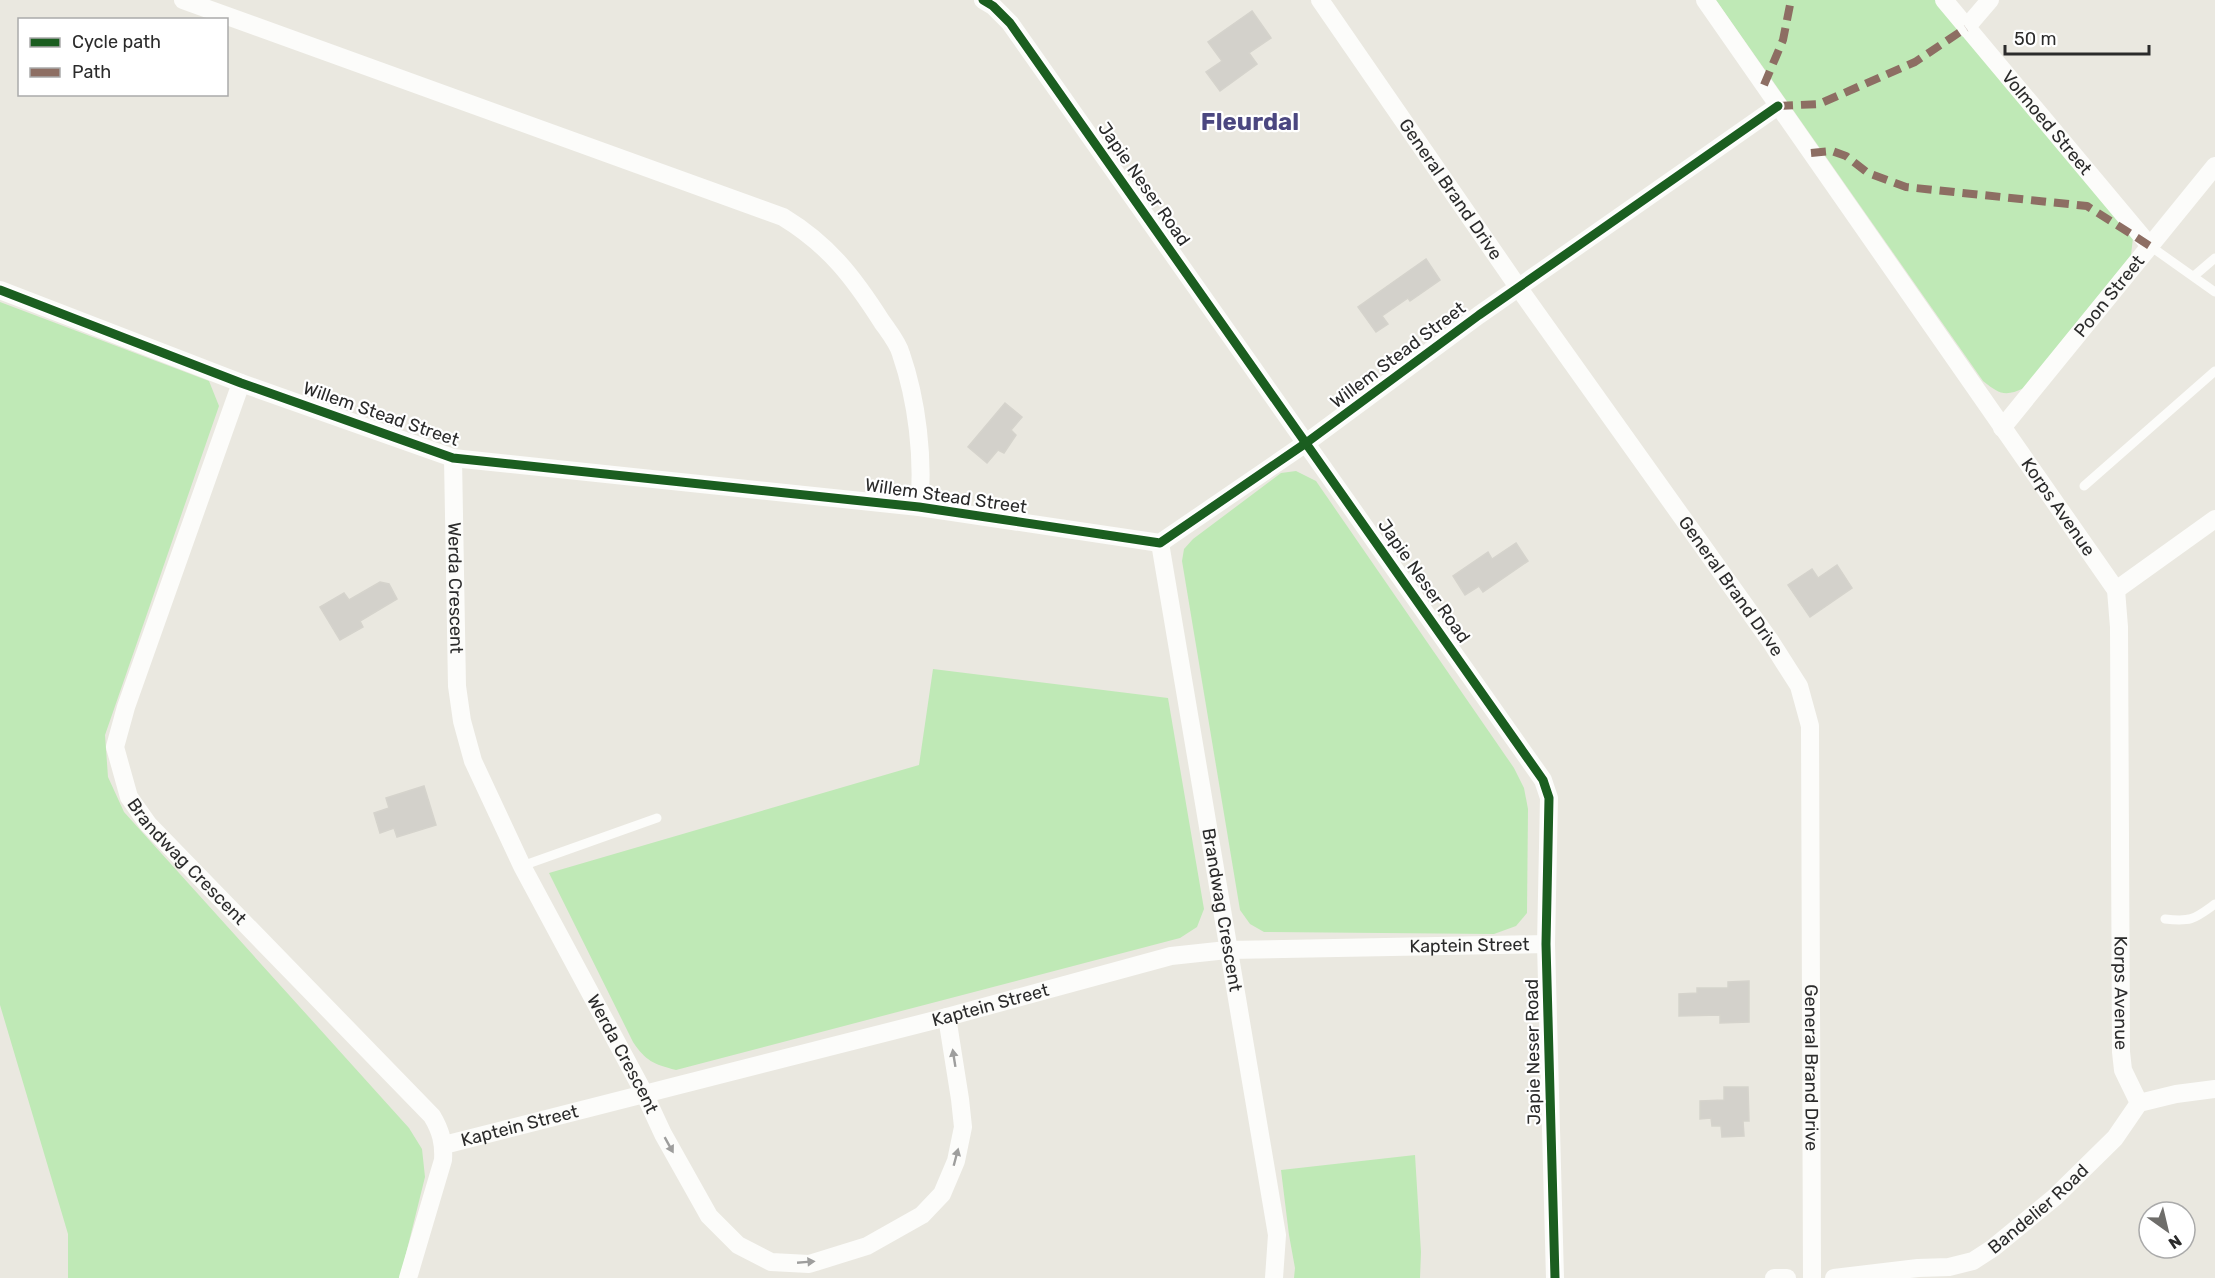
<svg xmlns="http://www.w3.org/2000/svg" width="2215" height="1278" font-family="Rubik,sans-serif">
	<style>
		.green { fill: #bfe9b6 }
		.building { fill: #d3d1cb; stroke: #d5d3cc; stroke-width: 1.5 }
		.lines { fill: none; stroke-linecap: round; stroke-linejoin: round }
		.lane { stroke: #fcfcfa; stroke-width: 9 }
		.street { stroke: #fcfcfa; stroke-width: 18 }
		.quiet { stroke: #8d6e63; stroke-width: 8; stroke-dasharray: 15 8; stroke-linecap: butt }
		.cycleway-casing { stroke: #fff; stroke-width: 13 }
		.cycleway { stroke: #1b5e20; stroke-width: 9 }
		.oneway { fill: #9e9e9d }
		.labels { text-anchor: middle; stroke-width: 4.5; stroke-linejoin: round; paint-order: stroke }
		.street-label { font-size: 18px; fill: #2b2b2b; stroke: #fff }
		.district-label { font-size: 24px; font-weight: bold; fill: #4b4780; stroke: #fff }
	</style>
	<rect width="100%" height="100%" fill="#eae8e0"/>
	<g class="green">
		<path d="M1716,0H1939L2133,238L2131,255L2024,388C2005,397 1999,394 1983,381Z"/>
		<path d="M0,302L209,381L219,406L105,735L108,777L124,812L409,1128L422,1149L425,1177L400,1278H68V1234L0,1005Z"/>
		<path d="M1296,471L1316,481L1514,768L1524,788L1528,809L1527,913L1516,926L1494,934L1264,932L1250,924L1240,910L1182,561L1184,549L1193,539L1281,473Z"/>
		<path d="M933,669L1168,698L1204,909L1197,927L1180,938L676,1070C653,1064 646,1061 633,1042L549,873L919,765Z"/>
		<path d="M1415,1155L1421,1252L1420,1278H1294L1295,1268L1289,1235L1281,1170Z"/>
	</g>
	<g class="building">
		<path d="M1252,11L1271,38L1249,53L1257,64L1220,91L1206,72L1222,61L1208,42Z"/>
		<path d="M1426,259L1440,280L1410,301L1408,298L1382,316L1388,324L1376,332L1358,307Z"/>
		<path d="M1005,403L1022,417L1011,430L1016,435L1004,453L998,450L987,463L968,447Z"/>
		<path d="M1516,543L1528,561L1483,592L1479,586L1465,595L1453,576L1488,552L1492,559Z"/>
		<path d="M1837,565L1852,588L1810,617L1788,585L1812,569L1818,578Z"/>
		<path d="M380,582L389,584L397,599L360,621L363,627L340,640L320,607L344,593L349,600Z"/>
		<path d="M424,786L436,825L397,837L394,828L380,833L374,813L389,808L386,798Z"/>
		<path d="M1749,981V1022L1720,1023V1015L1679,1016V994L1697,993V988H1728V982Z"/>
		<path d="M1724,1087H1748L1749,1121H1743L1744,1136L1722,1137L1721,1126H1712L1711,1118L1700,1119V1101L1724,1100Z"/>
	</g>
	<g class="lines">
		<g class="lane">
			<path d="M2150,246L2215,292"/>
			<path d="M2194,276L2215,258"/>
			<path d="M2084,486L2215,371"/>
			<path d="M522,866L657,818"/>
			<path d="M2165,919C2192,922 2194,919 2215,904"/>
		</g>
		<g class="street">
			<path d="M183,0L783,217C829,245 854,278 882,322C889,332 898,343 901,354C917,400 924,459 919,507"/>
			<path d="M983,0L993,6L1010,23L1543,780L1549,798L1546,944L1555,1278"/>
			<path id="s1" d="M1320,0L1518,287L1771,642L1799,686L1810,726L1812,1278"/>
			<path id="s2" d="M1705,0L2116,590L2119,627L2121,1052L2123,1070L2139,1103"/>
			<path id="s3" d="M1944,0L2150,246"/>
			<path d="M1966,28L1990,0"/>
			<path d="M0,290L241,383L453,458L919,507L1160,543L1306,443L1479,315L1778,106"/>
			<path id="s4" d="M241,383L126,707L115,747L129,797L148,824L432,1116C441,1131 444,1143 443,1160L408,1278"/>
			<path id="s5" d="M2002,428L2215,166"/>
			<path id="s6" d="M453,458L457,686L462,721L473,761L522,866L644,1093L663,1134L709,1216L738,1245L771,1262L809,1264L867,1246L922,1215L942,1194L956,1161L963,1127L960,1099L947,1017"/>
			<path id="s7" d="M1160,543L1277,1235L1274,1278"/>
			<path d="M2116,590L2215,519"/>
			<path id="s8" d="M444,1145L947,1017L1171,956L1227,950L1546,944"/>
			<path d="M1774,1278H1787"/>
			<path id="s9" d="M1834,1278L1918,1268L1949,1267L1973,1261L1993,1248L2055,1197L2115,1138L2139,1103L2176,1094L2215,1089"/>
		</g>
		<g class="quiet">
			<path d="M1764,85L1783,40L1791,0"/>
			<path d="M1778,106L1819,104L1915,62L1966,28"/>
			<path d="M1811,153L1832,151L1846,156L1868,173L1906,187L2087,206L2150,246"/>
		</g>
		<defs>
			<g id="cycleway">
				<path d="M983,0L993,6L1010,23L1543,780L1549,798L1546,944L1555,1278"/>
				<path d="M0,290L241,383L453,458L919,507L1160,543L1306,443L1479,315L1778,106"/>
			</g>
		</defs>
		<use href="#cycleway" class="cycleway-casing"/>
		<use href="#cycleway" class="cycleway"/>
	</g>
	<defs><path id="oneway-solid" d="M-6-.8H1V-3.2L6.5 0L1 3.2V.8H-6Z" transform="scale(1.5)"/></defs>
	<g class="oneway">
		<use href="#oneway-solid" transform="translate(954 1058) rotate(-99)"/>
		<use href="#oneway-solid" transform="translate(669 1145) rotate(61)"/>
		<use href="#oneway-solid" transform="translate(956 1157) rotate(-75)"/>
		<use href="#oneway-solid" transform="translate(806 1262) rotate(-5)"/>
	</g>
	<g class="labels">
		<g class="street-label">
			<text dy="6" stroke="none"><textPath href="#s3" startOffset="160">Volmoed Street</textPath></text>
			<text transform="translate(1144 184) rotate(55)" y="6">Japie Neser Road</text>
			<text dy="6" stroke="none"><textPath href="#s1" startOffset="230">General Brand Drive</textPath></text>
			<text dy="6" stroke="none"><textPath href="#s5" startOffset="170">Poon Street</textPath></text>
			<text transform="translate(1398 355) rotate(-37)" y="6">Willem Stead Street</text>
			<text transform="translate(381 414) rotate(19)" y="6">Willem Stead Street</text>
			<text transform="translate(946 496) rotate(8)" y="6">Willem Stead Street</text>
			<text dy="6" stroke="none"><textPath href="#s2" startOffset="618">Korps Avenue</textPath></text>
			<text transform="translate(1424 581) rotate(55)" y="6">Japie Neser Road</text>
			<text dy="6" stroke="none"><textPath href="#s1" startOffset="716">General Brand Drive</textPath></text>
			<text dy="6" stroke="none"><textPath href="#s6" startOffset="130">Werda Crescent</textPath></text>
			<text dy="6" stroke="none"><textPath href="#s4" startOffset="524">Brandwag Crescent</textPath></text>
			<text dy="6" stroke="none"><textPath href="#s7" startOffset="372">Brandwag Crescent</textPath></text>
			<text dy="6" stroke="none"><textPath href="#s8" startOffset="1050">Kaptein Street</textPath></text>
			<text dy="6" stroke="none"><textPath href="#s2" startOffset="1122">Korps Avenue</textPath></text>
			<text dy="6" stroke="none"><textPath href="#s8" startOffset="564">Kaptein Street</textPath></text>
			<text transform="translate(1533 1052) rotate(-91)" y="6">Japie Neser Road</text>
			<text dy="6" stroke="none"><textPath href="#s6" startOffset="634">Werda Crescent</textPath></text>
			<text dy="6" stroke="none"><textPath href="#s1" startOffset="1220">General Brand Drive</textPath></text>
			<text dy="6" stroke="none"><textPath href="#s8" startOffset="78">Kaptein Street</textPath></text>
			<text dy="6" stroke="none"><textPath href="#s9" startOffset="224">Bandelier Road</textPath></text>
		</g>
		<g class="district-label">
			<text x="1250" y="130">Fleurdal</text>
		</g>
	</g>
	<rect x="18" y="18" width="210" height="78" fill="#ffffff" stroke="#aaaaaa" stroke-width="1.5"/>
	<rect x="30" y="38" width="30" height="9" fill="#1b5e20" stroke="#aaaaaa" stroke-width="1.5"/>
	<text x="72" y="48" font-size="18" fill="#2b2b2b">Cycle path</text>
	<rect x="30" y="68" width="30" height="9" fill="#8d6e63" stroke="#aaaaaa" stroke-width="1.5"/>
	<text x="72" y="78" font-size="18" fill="#2b2b2b">Path</text>
	<g transform="translate(2167 1230) rotate(146)"><circle r="28" fill="#ffffff" stroke="#aaaaaa" stroke-width="1.5"/>
	<path d="M0-4.5L10 22L0 15L-10 22Z" fill="#6e6d6a"/>
	<text y="-9" font-size="16" font-weight="bold" text-anchor="middle" fill="#2b2b2b">N</text>
	</g>
	<path d="M2005 45v9h144v-9" fill="none" stroke="#2b2b2b" stroke-width="3"/>
	<text x="2014" y="45" font-size="18" fill="#2b2b2b" stroke="#ffffff" stroke-width="4.5" paint-order="stroke">50 m</text>
</svg>
